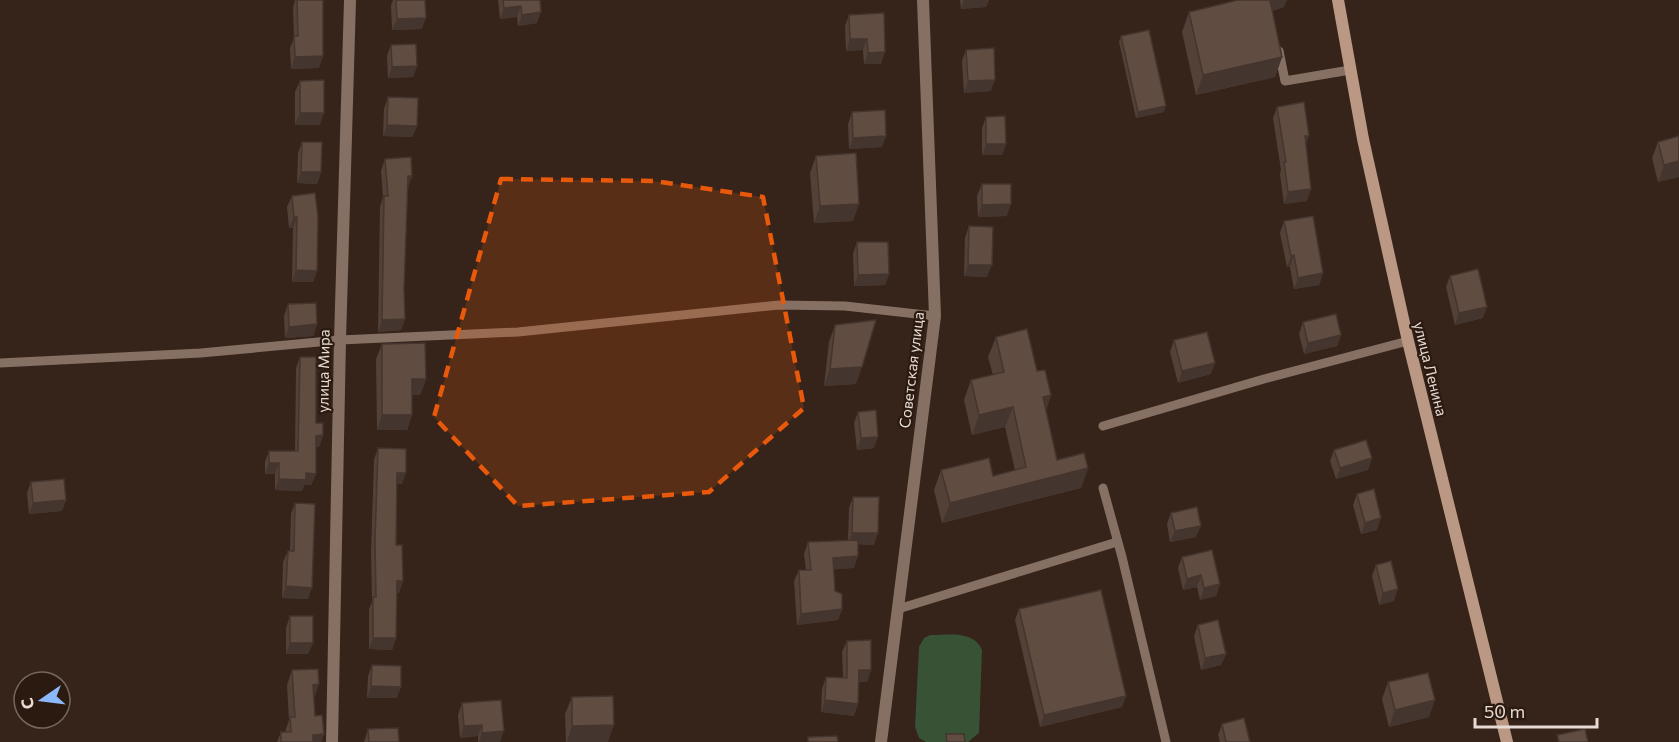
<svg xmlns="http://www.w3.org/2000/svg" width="1679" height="742" font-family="Commissioner,sans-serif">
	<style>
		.green { fill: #385236 }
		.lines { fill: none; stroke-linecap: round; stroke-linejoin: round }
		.lane { stroke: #867063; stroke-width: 9 }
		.street { stroke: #867063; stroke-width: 12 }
		.secondary { stroke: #bb9884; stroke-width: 12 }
		.wall { fill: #534138 }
		.shaded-wall { fill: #44352e }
		.building { fill: #614c41; stroke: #44352e; stroke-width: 1.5 }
		.marked { fill: #e8590c; fill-opacity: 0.2; stroke: #e8590c; stroke-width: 4.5; stroke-dasharray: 12 8; stroke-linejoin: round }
		.labels { text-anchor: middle; stroke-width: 4.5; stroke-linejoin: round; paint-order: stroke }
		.street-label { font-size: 15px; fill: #e7dad4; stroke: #2b1a10 }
	</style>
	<rect width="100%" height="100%" fill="#36231a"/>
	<path class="green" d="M930,635C948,635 974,630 982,650L979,733L968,742H926L919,738L915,727L919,647L924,638Z"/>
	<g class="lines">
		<g class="lane">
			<path d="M1279,51L1285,81L1350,70"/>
			<path d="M0,363L201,353L340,340L518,332L779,305L845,306L935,316"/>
			<path d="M1103,426L1264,379L1408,341"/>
			<path d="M1103,488L1122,557L1166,742"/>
			<path d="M898,609L1117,542"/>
		</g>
		<g class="street">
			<path d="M332,742L340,340L350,0"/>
			<path d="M881,742L935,316L923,0"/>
		</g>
		<path class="secondary" d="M1338,0L1363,139L1408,341L1507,742"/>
	</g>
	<g class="wall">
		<path d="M295,0H323L319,68L291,69L290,48L294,38L293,8Z"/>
		<path d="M393,0H425L422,29L392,30L391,5Z"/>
		<path d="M498,0H540L537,23L518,26L517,17L500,19Z"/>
		<path d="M960,0H989L986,7L961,9Z"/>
		<path d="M1284,7L1272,11L1282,57L1275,77L1196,95L1182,32L1189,12Z"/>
		<path d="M884,13L881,64H864L863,50L846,51L845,26L849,15Z"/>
		<path d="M1121,36L1164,112L1136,118L1119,42Z"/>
		<path d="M391,45L417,66L413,77L388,78L387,56Z"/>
		<path d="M966,50L991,91L964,93L962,61Z"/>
		<path d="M300,81L320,125H295V92Z"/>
		<path d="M388,97L417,126L412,137L383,136L384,109Z"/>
		<path d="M1277,107L1306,145L1307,201L1284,204L1280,174L1281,170L1273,118Z"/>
		<path d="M852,112L882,147L849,149L848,124Z"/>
		<path d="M986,117L1006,144L1002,155H982V128Z"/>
		<path d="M1679,136V177L1658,182L1652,158L1658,142Z"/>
		<path d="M302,142L321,172L317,184L297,183L298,153Z"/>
		<path d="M816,156L853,221L814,223L810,173Z"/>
		<path d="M385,159L412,176L408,187L404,289L405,319L401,330L378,332L380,207L383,197L381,171Z"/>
		<path d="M982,184L1007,216L978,217L977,196Z"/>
		<path d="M292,196L317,271L313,282H292L293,228H289L287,207Z"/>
		<path d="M1284,221L1323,273L1319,285L1294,289L1290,267H1287L1280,233Z"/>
		<path d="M969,226L987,277L964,276L965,238Z"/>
		<path d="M857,242L889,274L885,285L854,286L853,254Z"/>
		<path d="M1450,276L1483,318L1455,325L1446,287Z"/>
		<path d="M288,304L317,324L313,336L285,338L284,316Z"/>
		<path d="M1303,322L1341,335L1337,346L1304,354L1299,334Z"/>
		<path d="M835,325L856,384L824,386L829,342Z"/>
		<path d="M996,337L1037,371L1051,395L1046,410L1057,460L1088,468L1081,488L942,523L934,490L941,470L993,476L1015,470L1005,427L972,435L964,400L971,380L993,375L988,357Z"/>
		<path d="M1174,340L1211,374L1178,383L1170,352Z"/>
		<path d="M382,344L426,379L420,395H412V415L407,430H377L376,359Z"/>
		<path d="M300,357L316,423L323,435L319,447H316V474L311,485H304L302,491L275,490V474H265V462L269,451H295L296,368Z"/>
		<path d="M858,412L874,448L857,450L854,423Z"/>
		<path d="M378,448L402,484H397L396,545L403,581L399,593H397L396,638L392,650L369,649V609L372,602L371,552L374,460Z"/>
		<path d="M1334,450L1372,458L1368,470L1336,479L1330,461Z"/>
		<path d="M31,482L66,500L62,511L29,514L27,493Z"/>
		<path d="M1357,494L1377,530L1361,534L1353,505Z"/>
		<path d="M853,497L874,545L858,544L854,568L833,569L835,591L842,609L838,620L797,625L794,581L799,570H806L804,554L808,542L848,541L849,508Z"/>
		<path d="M295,503L308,599L282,598L283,562L288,551H290L291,514Z"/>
		<path d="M1171,513L1196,537L1170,542L1167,524Z"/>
		<path d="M1182,557L1220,584L1216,596L1200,600L1197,587L1183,590L1178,568Z"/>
		<path d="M1376,565L1394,601L1379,605L1372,576Z"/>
		<path d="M1019,609L1126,696L1122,707L1040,727L1015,620Z"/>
		<path d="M290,616L313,643L308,654H286V628Z"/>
		<path d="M1198,625L1226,654L1221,665L1201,670L1194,636Z"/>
		<path d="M847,641L871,670L867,682H859L854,716L821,712L822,689L826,677L843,678L842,652Z"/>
		<path d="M372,665L397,698H367L368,676Z"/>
		<path d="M292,670L314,699L315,716L324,734L321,742H277L281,732H285L289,720L287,685Z"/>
		<path d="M1388,682L1429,717L1389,727L1382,699Z"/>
		<path d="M572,697L608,742H566L565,714Z"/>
		<path d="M462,703L500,742H478V736L460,738L458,715Z"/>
		<path d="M1222,724L1250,742H1220L1218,735Z"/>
		<path d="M368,729L399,742H364Z"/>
	</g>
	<g class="shaded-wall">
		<path d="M964,0H989L986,7L961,9Z"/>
		<path d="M1266,0H1287L1284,7L1261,13Z"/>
		<path d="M521,6L517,17L500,19L504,8Z"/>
		<path d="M541,12L537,23L518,26L522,15Z"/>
		<path d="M426,18L422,29L392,30L397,19Z"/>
		<path d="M850,39H867L863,50L846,51Z"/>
		<path d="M885,52L881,64H864L868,53Z"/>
		<path d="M323,56L319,68L291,69L295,57Z"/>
		<path d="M1282,57L1275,77L1196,95L1203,75Z"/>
		<path d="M417,66L413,77L388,78L392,67Z"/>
		<path d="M995,80L991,91L964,93L968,81Z"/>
		<path d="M1166,106L1164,112L1136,118L1138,112Z"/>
		<path d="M300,113H324L320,125H295Z"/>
		<path d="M387,125L417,126L412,137L383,136Z"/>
		<path d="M886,136L882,147L849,149L853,138Z"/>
		<path d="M1305,136H1309L1305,147Z"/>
		<path d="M986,144H1006L1002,155H982Z"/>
		<path d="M1679,161V177L1658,182L1664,165Z"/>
		<path d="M301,172H321L317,184L297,183Z"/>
		<path d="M408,176H412L408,187Z"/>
		<path d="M1311,189L1307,201L1284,204L1288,192Z"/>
		<path d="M859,204L853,221L814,223L820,206Z"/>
		<path d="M1011,204L1007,216L978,217L982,205Z"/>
		<path d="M294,217H297L293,228H289Z"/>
		<path d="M1294,255L1290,267H1287L1291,256Z"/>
		<path d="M968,265H992L987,277L964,276Z"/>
		<path d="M296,270L317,271L313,282H292Z"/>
		<path d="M1323,273L1319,285L1294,289L1298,278Z"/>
		<path d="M889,274L885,285L854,286L858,275Z"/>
		<path d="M1487,307L1483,318L1455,325L1459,313Z"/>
		<path d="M405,319L401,330L378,332L382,320Z"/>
		<path d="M317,324L313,336L285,338L289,327Z"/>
		<path d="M1341,335L1337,346L1304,354L1308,343Z"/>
		<path d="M1215,363L1211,374L1178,383L1182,371Z"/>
		<path d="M862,367L856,384L824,386L830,369Z"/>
		<path d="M412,379H426L420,395H407Z"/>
		<path d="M1051,395L1044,415L1043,397Z"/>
		<path d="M1013,407L1005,427L972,435L979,415Z"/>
		<path d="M382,415H412L407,430H377Z"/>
		<path d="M323,435L319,447H312L316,436Z"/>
		<path d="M878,437L874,448L857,450L861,438Z"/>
		<path d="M1372,458L1368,470L1336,479L1340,468Z"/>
		<path d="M269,463H279L275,474H265Z"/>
		<path d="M1088,468L1081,488L942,523L950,503Z"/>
		<path d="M306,473L316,474L311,485H304L302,491L275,490L279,479Z"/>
		<path d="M397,473H406L402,484H393Z"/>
		<path d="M66,500L62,511L29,514L33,503Z"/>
		<path d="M1381,518L1377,530L1361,534L1365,523Z"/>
		<path d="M1201,526L1196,537L1170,542L1175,531Z"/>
		<path d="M852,533H878L874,545L848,544Z"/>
		<path d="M858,556L854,568L829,570L833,558Z"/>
		<path d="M1201,575L1197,587L1183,590L1187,579Z"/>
		<path d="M397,581H403L399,593H392Z"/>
		<path d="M1220,584L1216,596L1200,600L1204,588Z"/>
		<path d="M286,586L312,588L308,599L282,598Z"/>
		<path d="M1398,589L1394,601L1379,605L1383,593Z"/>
		<path d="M842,609L838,620L797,625L801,614Z"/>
		<path d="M373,638H396L392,650L369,649Z"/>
		<path d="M290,643H313L308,654H286Z"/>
		<path d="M1226,654L1221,665L1201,670L1205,658Z"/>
		<path d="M859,670H871L867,682H855Z"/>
		<path d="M319,684L314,699L313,685Z"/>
		<path d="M371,686L401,687L397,698H367Z"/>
		<path d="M1126,696L1122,707L1040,727L1044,715Z"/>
		<path d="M825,700L858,704L854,716L821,712Z"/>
		<path d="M1435,700L1429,717L1389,727L1395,710Z"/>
		<path d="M482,725L478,736L460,738L464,726Z"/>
		<path d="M614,725L608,742H567L572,726Z"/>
		<path d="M504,731L500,742H479L482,733Z"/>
		<path d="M324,734L321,742H311L313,735Z"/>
	</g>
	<g class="building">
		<path d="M297,0H323V56L295,57L294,36H298Z"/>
		<path d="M396,0H425L426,18L397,19Z"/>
		<path d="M503,0H540L541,12L522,15L521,6L504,8Z"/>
		<path d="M1238,0H1270L1282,57L1203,75L1189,12Z"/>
		<path d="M884,13L885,52L868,53L867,39H850L849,15Z"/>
		<path d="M1149,30L1166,106L1138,112L1121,36Z"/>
		<path d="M416,44L417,66L392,67L391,45Z"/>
		<path d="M994,48L995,80L968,81L966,50Z"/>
		<path d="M324,80V113H300V81Z"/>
		<path d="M388,97L418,98L417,126L387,125Z"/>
		<path d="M1304,102L1309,136H1305L1311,189L1288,192L1284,162H1286L1277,107Z"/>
		<path d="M885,110L886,136L853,138L852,112Z"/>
		<path d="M1005,116L1006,144H986V117Z"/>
		<path d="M1679,136V161L1664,165L1658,142Z"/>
		<path d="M302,142H322L321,172H301Z"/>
		<path d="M856,153L859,204L820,206L816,156Z"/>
		<path d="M411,157L412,176H408L404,289L405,319L382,320L384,196H388L385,159Z"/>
		<path d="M982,184H1011V204L982,205Z"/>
		<path d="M315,193L318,217L317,271L296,270L297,217H294L292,196Z"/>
		<path d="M1313,216L1323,273L1298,278L1294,255L1291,256L1284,221Z"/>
		<path d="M969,226L993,227L992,265H968Z"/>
		<path d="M857,242H888L889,274L858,275Z"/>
		<path d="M1478,269L1487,307L1459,313L1450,276Z"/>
		<path d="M316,303L317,324L289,327L288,304Z"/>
		<path d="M1336,314L1341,335L1308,343L1303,322Z"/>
		<path d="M876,320L862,367L830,369L835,325Z"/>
		<path d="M1027,329L1037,371L1045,370L1051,395L1043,397L1057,460L1084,453L1088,468L950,503L941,470L989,458L993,476L1026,467L1013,407L979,415L971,380L1004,372L996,337Z"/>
		<path d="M1207,332L1215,363L1182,371L1174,340Z"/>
		<path d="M425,343L426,379H412V415H382V344Z"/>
		<path d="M300,357H316V423H323V435L316,436V474L306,473V480L279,479V463H269V451H298Z"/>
		<path d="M876,410L878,437L861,438L858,412Z"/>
		<path d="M1366,440L1372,458L1340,468L1334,450Z"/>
		<path d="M378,448L406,449V473H397L396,545H402L403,581H397L396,638H373V597H376L375,541Z"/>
		<path d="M64,479L66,500L33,503L31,482Z"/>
		<path d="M1374,489L1381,518L1365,523L1357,494Z"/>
		<path d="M853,497H879L878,533H852Z"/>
		<path d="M295,503L315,504L312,588L286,586L288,551H294Z"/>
		<path d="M1197,507L1201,526L1175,531L1171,513Z"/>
		<path d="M858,540V556L833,558L835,591L842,594V609L801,614L799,570H811L808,542Z"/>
		<path d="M1212,550L1220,584L1204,588L1201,575L1187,579L1182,557Z"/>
		<path d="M1391,561L1398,589L1383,593L1376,565Z"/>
		<path d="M1101,590L1126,696L1044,715L1019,609Z"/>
		<rect x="290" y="616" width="23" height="27"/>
		<path d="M1218,620L1226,654L1205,658L1198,625Z"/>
		<path d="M871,640V670H859L858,704L825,700L826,677L847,678V641Z"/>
		<path d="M372,665L401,666V687L371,686Z"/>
		<path d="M318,669L319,684L313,685L315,716L322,715L324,734L313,735V742H281V732H291L290,717H295L292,670Z"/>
		<path d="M1428,673L1435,700L1395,710L1388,682Z"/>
		<path d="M613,696L614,725L572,726V697Z"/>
		<path d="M501,700L504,731L482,733V725L464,726L462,703Z"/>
		<path d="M1244,718L1250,742H1226L1222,724Z"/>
		<path d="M398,728L399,742H369L368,729Z"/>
		<path d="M1585,729L1588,742H1559L1557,735Z"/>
		<path d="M946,734H964L965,742H947Z"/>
		<path d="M837,736L838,742H808V737Z"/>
	</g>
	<path class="marked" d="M501,179L654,181L763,197L804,408L709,492L518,506L434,417Z"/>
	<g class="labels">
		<g class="street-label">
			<text transform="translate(1430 369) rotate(76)" y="5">улица Ленина</text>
			<text transform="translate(912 370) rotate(-83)" y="5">Советская улица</text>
			<text transform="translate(324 371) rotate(-89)" y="5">улица Мира</text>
		</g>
	</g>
	<g transform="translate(42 700) rotate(256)"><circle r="28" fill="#2b1a10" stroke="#76675e" stroke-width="1.5"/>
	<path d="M0-4.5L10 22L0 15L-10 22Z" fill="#8bb9fc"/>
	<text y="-9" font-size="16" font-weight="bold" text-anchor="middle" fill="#e7dad4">С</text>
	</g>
	<path d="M1475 718v9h122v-9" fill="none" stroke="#e7dad4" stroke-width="3"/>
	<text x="1484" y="718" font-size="18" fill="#e7dad4" stroke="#2b1a10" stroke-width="4.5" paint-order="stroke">50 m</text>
</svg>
